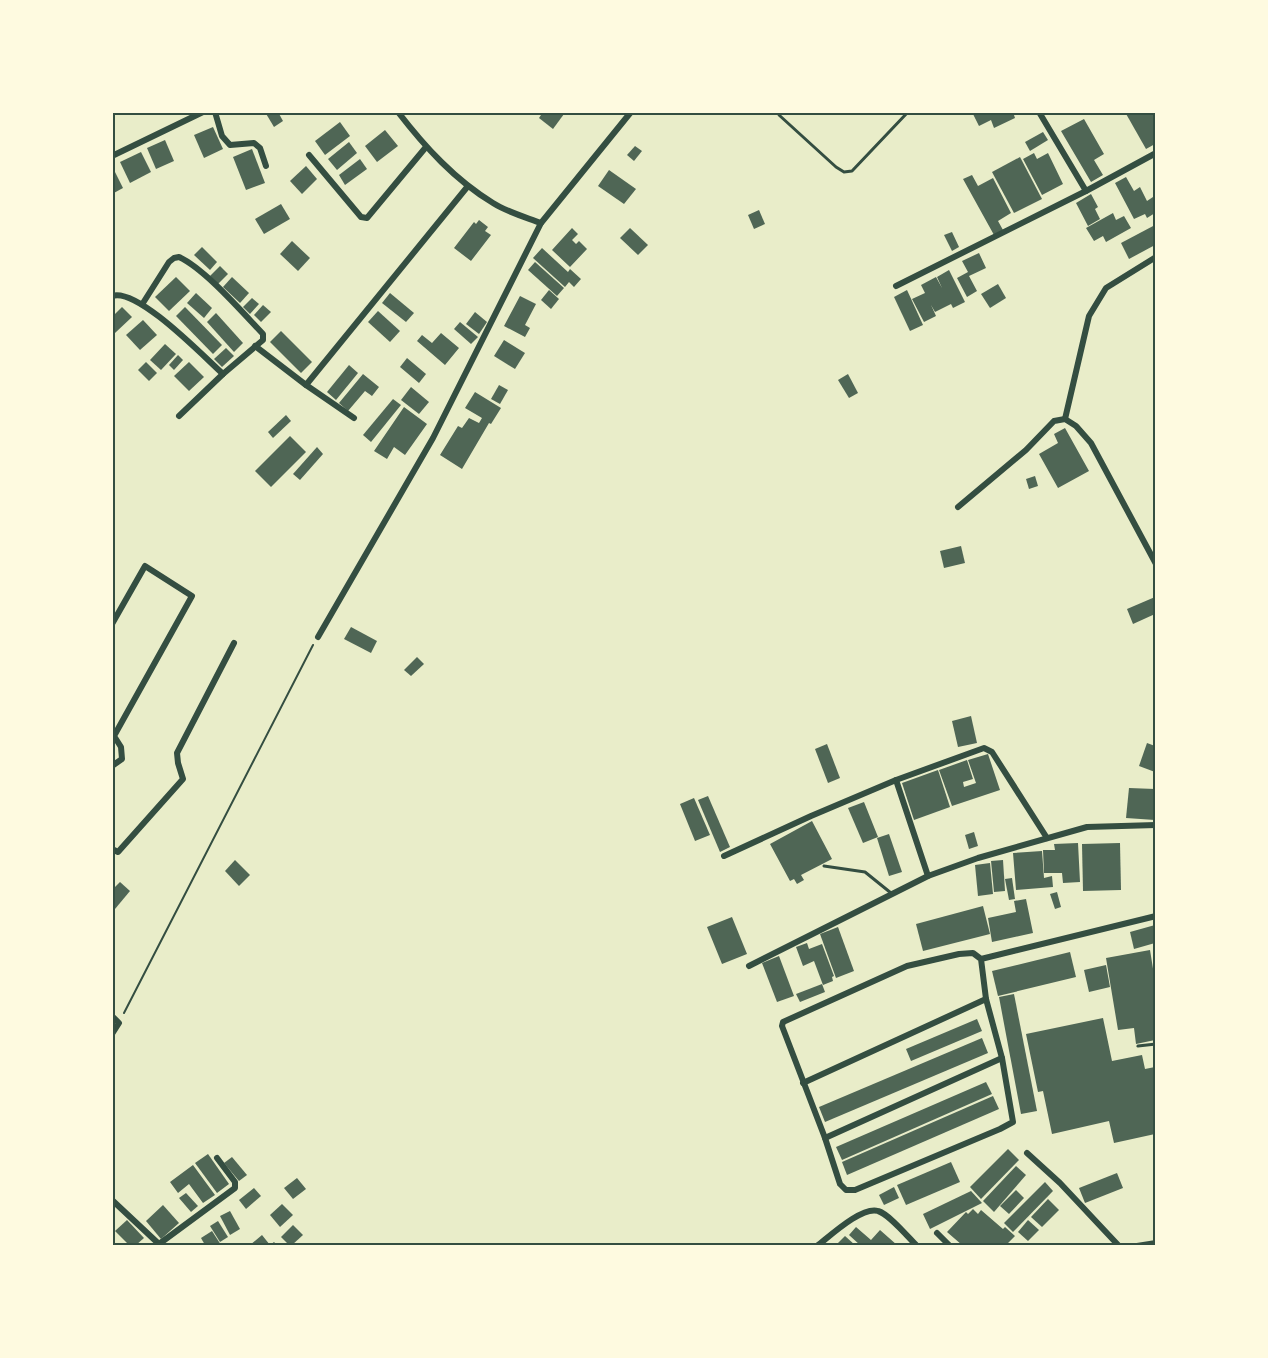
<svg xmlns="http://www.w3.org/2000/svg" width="1268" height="1358" font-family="'Fira Sans',sans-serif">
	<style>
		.building { fill: #4f6655 }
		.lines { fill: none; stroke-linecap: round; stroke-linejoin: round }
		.path { stroke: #344e41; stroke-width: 2 }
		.service { stroke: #344e41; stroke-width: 3 }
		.minor { stroke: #344e41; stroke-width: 6 }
		.neatline { fill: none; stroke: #344e41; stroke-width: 2 }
	</style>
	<rect width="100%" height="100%" fill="#e9edc9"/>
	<g class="building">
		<path d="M265,112H278L283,121L274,127Z"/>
		<path d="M543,112H563L564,114L553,129L539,118Z"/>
		<path d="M977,112H1013L1015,118L994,128L991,120L979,126L973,114Z"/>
		<path d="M1125,112H1155V144L1146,149Z"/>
		<path d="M1084,119L1104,154L1094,160L1103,175L1091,182L1061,131Z"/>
		<path d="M340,122L350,136L325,155L315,141Z"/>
		<path d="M213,127L223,149L204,158L194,135Z"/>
		<path d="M385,130L398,146L377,162L365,146Z"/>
		<path d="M1043,132L1048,140L1030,151L1025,142Z"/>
		<path d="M165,140L174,161L156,169L147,148Z"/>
		<path d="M349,142L357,153L337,170L328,159Z"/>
		<path d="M635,146L642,151L634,161L627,155Z"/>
		<path d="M252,149L265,183L246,190L233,157Z"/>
		<path d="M141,152L151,172L130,183L120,162Z"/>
		<path d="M1034,153L1037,159L1048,153L1063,184L1042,195L1023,159Z"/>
		<path d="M1020,157L1042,199L1014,213L992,172Z"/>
		<path d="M360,159L367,169L345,185L339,175Z"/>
		<path d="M112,166L123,188L112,194Z"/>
		<path d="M306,166L317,179L302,194L290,181Z"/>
		<path d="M609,170L636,189L624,204L598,186Z"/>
		<path d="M972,175L978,186L993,178L1011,213L998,221L1003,230L994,235L963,179Z"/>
		<path d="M1126,177L1134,191L1140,187L1147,201L1153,197L1155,202V213L1147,218L1145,214L1134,219L1115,183Z"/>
		<path d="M1091,194L1098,207L1095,209L1100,219L1088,226L1076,203Z"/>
		<path d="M281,204L290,219L264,234L255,219Z"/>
		<path d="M759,210L765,224L754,229L748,215Z"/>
		<path d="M1113,213L1116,220L1124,216L1131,228L1106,242L1103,236L1094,241L1086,228Z"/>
		<path d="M479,220L488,227L485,231L491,235L471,261L454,248L474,222L476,224Z"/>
		<path d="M1155,225V245L1129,259L1121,243Z"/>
		<path d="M572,228L578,234L572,240L576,244L579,241L587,249L570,267L552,250Z"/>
		<path d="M630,228L648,245L638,255L620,238Z"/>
		<path d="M952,232L959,247L952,251L944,235Z"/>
		<path d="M292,241L310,258L298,271L280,254Z"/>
		<path d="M202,247L217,262L210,270L194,255Z"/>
		<path d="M542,248L568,272L570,269L581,279L574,287L569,282L565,287L533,258Z"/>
		<path d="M979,253L986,268L969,276L977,291L967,297L957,278L968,272L962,261Z"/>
		<path d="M535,262L564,288L557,296L528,270Z"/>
		<path d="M220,266L228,274L218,284L210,276Z"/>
		<path d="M949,270L965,302L953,308L951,304L935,312L931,305L936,316L924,322L912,299L925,293L921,285L936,277L942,288L937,277Z"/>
		<path d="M176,277L190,291L169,311L155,297Z"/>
		<path d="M232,277L249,293L240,303L223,287Z"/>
		<path d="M998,284L1006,298L990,308L981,294Z"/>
		<path d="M549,290L559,299L551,309L541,300Z"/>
		<path d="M907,290L923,325L910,331L894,297Z"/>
		<path d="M196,293L212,308L204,318L187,303Z"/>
		<path d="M390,293L414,313L406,322L382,303Z"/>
		<path d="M520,296L536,304L525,325L530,328L525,337L504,326Z"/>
		<path d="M252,298L259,304L250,314L243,307Z"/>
		<path d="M263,305L271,312L261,322L254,315Z"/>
		<path d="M122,307L132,317L115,333L112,330V317Z"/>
		<path d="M185,307L222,345L213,354L176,316Z"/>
		<path d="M378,311L400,331L390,342L368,322Z"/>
		<path d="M475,312L487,322L479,334L466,324Z"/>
		<path d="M216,313L243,343L234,352L207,322Z"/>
		<path d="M143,320L157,335L140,350L126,335Z"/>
		<path d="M460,322L478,337L471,344L454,329Z"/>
		<path d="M281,331L312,362L301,373L270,342Z"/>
		<path d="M441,333L459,348L445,365L417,341L422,335L432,343Z"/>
		<path d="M504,340L525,353L515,369L494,356Z"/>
		<path d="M165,344L176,354L161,370L150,360Z"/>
		<path d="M226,348L234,356L222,367L214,359Z"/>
		<path d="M178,355L183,360L174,370L169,365Z"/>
		<path d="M407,358L426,374L419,383L400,367Z"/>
		<path d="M146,362L157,373L149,381L138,370Z"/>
		<path d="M189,362L204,377L189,391L174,376Z"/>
		<path d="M349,365L358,373L336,400L327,392Z"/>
		<path d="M363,374L379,387L372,396L365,391L348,411L339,403Z"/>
		<path d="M848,374L858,393L849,398L838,380Z"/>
		<path d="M499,385L508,390L500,404L491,399Z"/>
		<path d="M411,387L429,402L419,414L401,400Z"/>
		<path d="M475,392L501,408L491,424L489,423L462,469L440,455L458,426L462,428L469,418L479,423L482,418L465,408Z"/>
		<path d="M393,399L401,405L371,442L363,435Z"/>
		<path d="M404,407L427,424L405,455L394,447L387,459L374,451Z"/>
		<path d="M286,415L291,421L273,438L268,432Z"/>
		<path d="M1065,428L1089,471L1058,488L1039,454L1058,443L1054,434Z"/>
		<path d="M290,436L306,452L271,487L255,471Z"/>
		<path d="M317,447L323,454L300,480L293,474Z"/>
		<path d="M1035,476L1038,486L1029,489L1026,479Z"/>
		<path d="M961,546L965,563L944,568L940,551Z"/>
		<path d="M1155,597V614L1133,624L1127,609Z"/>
		<path d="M351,627L377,641L371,653L344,639Z"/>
		<path d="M417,657L424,664L411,676L404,670Z"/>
		<path d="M971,716L977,743L958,747L952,721Z"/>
		<path d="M1147,743L1155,746V772L1139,766Z"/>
		<path d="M827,744L840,778L828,783L815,749Z"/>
		<path d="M988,754L1000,790L952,806L939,770L967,760L973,779L963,782L964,787L976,783L968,760Z"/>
		<path d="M938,770L950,807L914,820L902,783Z"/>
		<path d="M1129,788L1155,789V820L1126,818Z"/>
		<path d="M708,796L730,847L720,852L698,800Z"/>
		<path d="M694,798L710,835L695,841L680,804Z"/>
		<path d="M864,802L878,837L863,843L848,808Z"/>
		<path d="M812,821L832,859L801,875L804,880L797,884L794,879L790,881L770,844Z"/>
		<path d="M974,832L978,846L969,849L965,835Z"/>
		<path d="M889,834L902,872L889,876L877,838Z"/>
		<path d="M1078,843L1080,882L1063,883L1062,873H1044L1043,850H1055L1054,844Z"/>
		<path d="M1120,843L1121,890L1083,891L1082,844Z"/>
		<path d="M1042,851L1044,878L1052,876L1053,887L1016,890L1013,853Z"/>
		<path d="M235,860L250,875L239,886L225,871Z"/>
		<path d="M1003,860L1005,891L994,892L991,861Z"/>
		<path d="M990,863L993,894L978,896L975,865Z"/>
		<path d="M1012,878L1015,899L1009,900L1005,879Z"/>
		<path d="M120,882L130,891L115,909L112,907V890Z"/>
		<path d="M1057,892L1061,907L1055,909L1050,894Z"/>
		<path d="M1026,899L1033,933L992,942L988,918L1016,912L1014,901Z"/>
		<path d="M983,906L990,934L923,951L916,924Z"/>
		<path d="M732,917L747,954L722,964L707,927Z"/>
		<path d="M1155,925V943L1134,949L1130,932Z"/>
		<path d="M838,927L854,971L836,978L820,934Z"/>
		<path d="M807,943L809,949L822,944L834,976L832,977L833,981L823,985L814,961L803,966L796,947Z"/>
		<path d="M1150,950L1155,981V1040L1136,1044L1134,1028L1118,1030L1106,958Z"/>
		<path d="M1070,952L1076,977L998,996L992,971Z"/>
		<path d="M779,956L794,996L777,1002L762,963Z"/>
		<path d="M1106,965L1110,987L1089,992L1084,970Z"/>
		<path d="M822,984L825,992L800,1002L796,994Z"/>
		<path d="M1014,994L1037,1111L1021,1114L999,997Z"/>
		<path d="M1103,1018L1112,1061L1142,1055L1145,1069L1155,1067V1134L1114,1143L1109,1121L1052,1134L1043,1091L1038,1092L1026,1034Z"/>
		<path d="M977,1019L982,1031L911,1061L906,1049Z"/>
		<path d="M982,1038L988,1053L825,1122L819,1107Z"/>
		<path d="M986,1082L992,1094L842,1160L836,1147Z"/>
		<path d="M993,1096L999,1109L847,1175L842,1162Z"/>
		<path d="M1008,1149L1019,1160L981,1199L970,1187Z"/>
		<path d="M208,1154L229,1184L217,1193L195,1163Z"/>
		<path d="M232,1157L247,1175L239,1181L224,1163Z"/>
		<path d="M951,1162L960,1182L906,1205L897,1185Z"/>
		<path d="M193,1165L215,1195L203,1203L189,1184L178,1193L170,1182Z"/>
		<path d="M1016,1166L1026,1175L994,1212L983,1201Z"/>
		<path d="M1117,1173L1123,1188L1085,1203L1079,1188Z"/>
		<path d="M297,1178L306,1189L293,1199L284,1188Z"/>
		<path d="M1045,1182L1053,1191L1013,1232L1004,1223Z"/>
		<path d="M894,1187L899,1198L884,1205L879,1195Z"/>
		<path d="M254,1188L261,1196L246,1209L239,1200Z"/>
		<path d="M1016,1190L1024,1198L1009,1214L1000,1206Z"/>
		<path d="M971,1191L982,1203L930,1229L923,1214Z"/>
		<path d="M186,1193L198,1206L191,1212L179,1198Z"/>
		<path d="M1048,1199L1059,1210L1042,1227L1031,1217Z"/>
		<path d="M282,1204L293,1215L280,1227L270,1215Z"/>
		<path d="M163,1205L179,1223L161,1239L146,1221Z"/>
		<path d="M973,1209L978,1214L981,1210L1003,1229L1005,1227L1015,1236L1006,1245H962L947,1232L966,1212L968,1214Z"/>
		<path d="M230,1211L240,1229L230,1235L220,1216Z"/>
		<path d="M127,1220L144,1238L136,1245H129L115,1231Z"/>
		<path d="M1028,1220L1039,1230L1028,1241L1018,1232Z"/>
		<path d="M218,1221L228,1237L220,1242L210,1226Z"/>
		<path d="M293,1225L303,1235L292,1245H289L281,1237Z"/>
		<path d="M856,1227L871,1240L880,1230L897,1245H860L849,1235Z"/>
		<path d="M212,1231L221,1245H205L201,1238Z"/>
		<path d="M262,1235L270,1245L274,1242L277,1245H250Z"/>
		<path d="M845,1236L855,1245H836Z"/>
	</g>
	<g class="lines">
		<path class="path" d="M124,1013L313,645"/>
		<g class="service">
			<path d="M779,115L836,167L844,172L852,171L908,112"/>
			<path d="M824,866L865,872L891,893"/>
			<path d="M1138,1046L1156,1044"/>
		</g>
		<g class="minor">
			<path d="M215,112L222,136L230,145L254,143L260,148L266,166"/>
			<path d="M398,112C425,147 455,180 493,203C507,212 525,217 541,223"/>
			<path d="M1039,112L1086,191"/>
			<path d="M309,155L361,217L367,218L426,147"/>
			<path d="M112,156L203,112"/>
			<path d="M896,286L1086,191L1156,153"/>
			<path d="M112,296C137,287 203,356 223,374"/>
			<path d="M143,303L169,262L174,258L179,257C205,269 242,312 263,334V340L223,374L179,416"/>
			<path d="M255,346L306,385L468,186"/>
			<path d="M306,385L354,418"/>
			<path d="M1065,419L1089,316L1106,288L1156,257"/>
			<path d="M958,507L1026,450L1054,421L1065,419L1076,426L1091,443L1156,564"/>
			<path d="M112,624L145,566L192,596L114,736L121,747L122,759L112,766"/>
			<path d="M318,637L433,438L541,223L631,112"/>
			<path d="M896,780L928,876"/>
			<path d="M112,849L118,852L183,779L178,763L177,753L234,643"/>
			<path d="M724,856L811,816L896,780L984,748L992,752L1047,838"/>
			<path d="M981,959L973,953L959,954L907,966L783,1022L782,1026L825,1138L840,1184L846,1190H855L1000,1129L1013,1122L1002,1058L986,999L981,959L1156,916"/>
			<path d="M749,966L928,876L978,858L1087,827L1156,825"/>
			<path d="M112,1016L119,1023L112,1034"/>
			<path d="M803,1083L986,999"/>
			<path d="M825,1138L1002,1058"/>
			<path d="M1027,1153L1060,1183L1119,1246"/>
			<path d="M112,1200L160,1245"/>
			<path d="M937,1233L950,1246"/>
			<path d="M159,1244L235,1188V1182L217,1158"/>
			<path d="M817,1246C830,1236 862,1206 878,1211C889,1214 908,1237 917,1246"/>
			<path d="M1137,1246L1156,1243"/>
		</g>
	</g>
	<rect width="1268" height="1358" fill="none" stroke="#fefae0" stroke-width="228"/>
	<rect x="114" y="114" width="1040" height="1130" class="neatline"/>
</svg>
